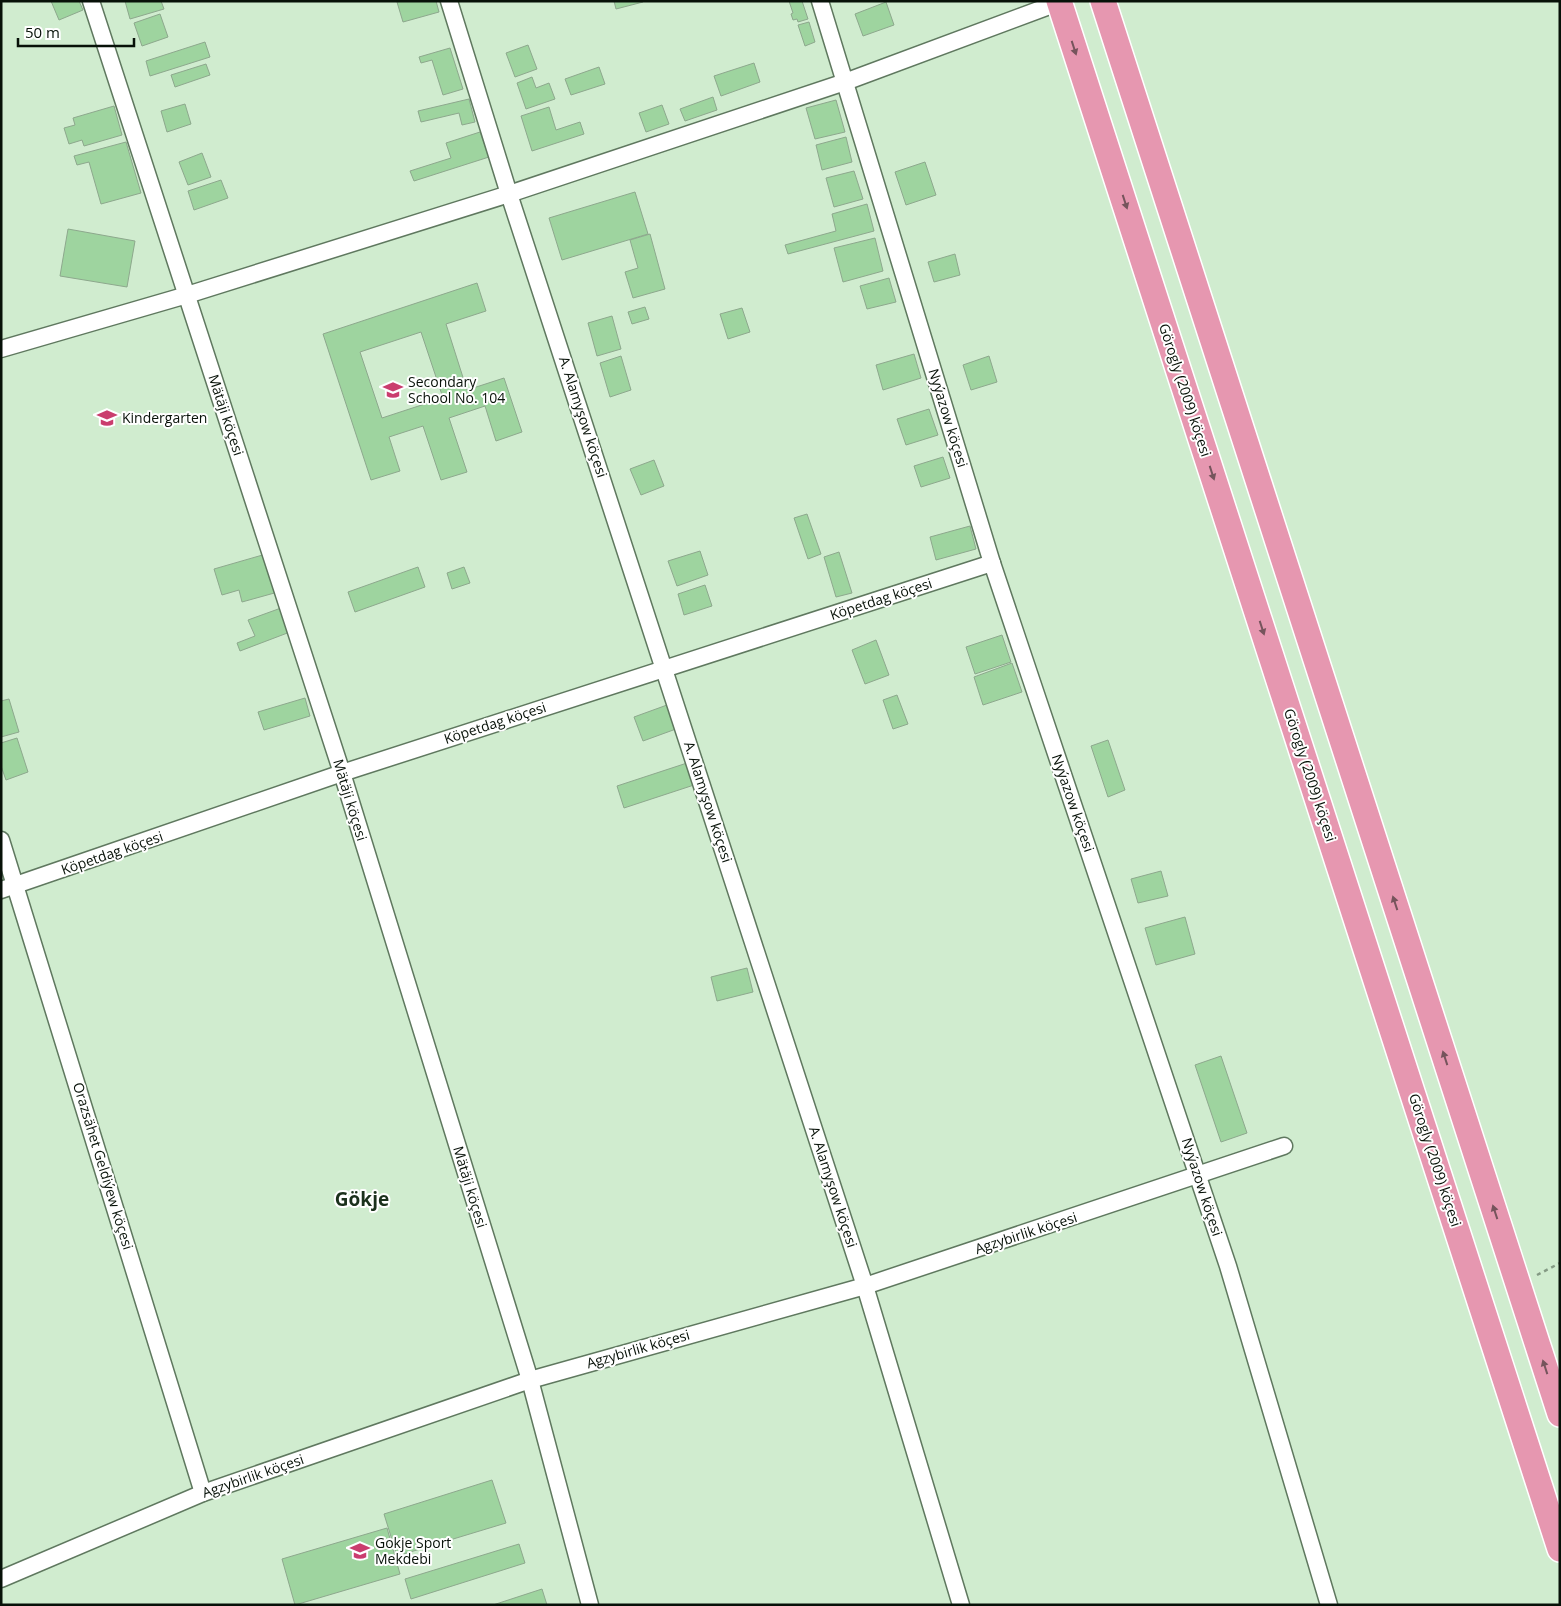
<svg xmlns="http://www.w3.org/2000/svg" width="1561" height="1606" font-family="'Open Sans',sans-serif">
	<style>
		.building { fill: #9ed49f; stroke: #8da88d; fill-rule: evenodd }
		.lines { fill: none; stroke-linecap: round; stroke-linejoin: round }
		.minor-casing { stroke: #5f785f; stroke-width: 19 }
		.primary-casing { stroke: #fff; stroke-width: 28 }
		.path { stroke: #849a84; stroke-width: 2.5; stroke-dasharray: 4 4; stroke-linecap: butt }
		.minor { stroke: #fff; stroke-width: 16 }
		.primary { stroke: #e697b0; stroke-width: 25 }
		.oneway { fill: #76545c }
		.labels { text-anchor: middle; stroke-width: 4; stroke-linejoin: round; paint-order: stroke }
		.poi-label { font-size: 14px; fill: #071108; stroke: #fff; text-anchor: start }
		.street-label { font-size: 14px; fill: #071108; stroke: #fff }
		.district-label { font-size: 19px; font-weight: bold; fill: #1a301b; stroke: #fff }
	</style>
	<rect width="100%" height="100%" fill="#d0eccf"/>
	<g class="building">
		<path d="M51,1H79L83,10L59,20Z"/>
		<path d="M125,1H161L164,9L130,19Z"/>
		<path d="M401,1H436L439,12L403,22L397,2Z"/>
		<path d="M614,1H643V2L616,9Z"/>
		<path d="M789,1H802L808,19L798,22L797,19L793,20L791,14L793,13Z"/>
		<path d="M886,2L894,25L863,36L855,14Z"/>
		<path d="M160,14L168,37L142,46L134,23Z"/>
		<path d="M809,22L815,42L805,46L798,25Z"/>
		<path d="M205,42L210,57L150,76L146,61Z"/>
		<path d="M528,45L537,69L515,77L506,53Z"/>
		<path d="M450,48L463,89L443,95L432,60L421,63L419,57Z"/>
		<path d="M754,63L760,82L721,96L714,76Z"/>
		<path d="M206,64L210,75L175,87L171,75Z"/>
		<path d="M599,67L605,84L571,95L565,79Z"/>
		<path d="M532,77L536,88L549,83L555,99L526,109L517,83Z"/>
		<path d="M713,97L717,110L685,121L680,109Z"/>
		<path d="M469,99L475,122L462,125L459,113L421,122L418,111Z"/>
		<path d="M836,100L845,132L815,139L806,108Z"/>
		<path d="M185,104L191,124L167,132L161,111Z"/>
		<path d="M662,105L669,124L646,132L639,113Z"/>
		<path d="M114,106L122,135L84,146L82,140L69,144L64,128L75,125L73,118Z"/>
		<path d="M549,107L556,130L580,122L584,134L532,151L521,116Z"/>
		<path d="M480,132L489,157L414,181L410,171L451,158L446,143Z"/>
		<path d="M846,137L852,162L822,170L816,145Z"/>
		<path d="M126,142L141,193L101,204L89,162L77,165L74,156Z"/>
		<path d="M202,153L211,177L188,185L179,162Z"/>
		<path d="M925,162L936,195L906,205L895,172Z"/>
		<path d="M854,171L863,199L834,207L826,178Z"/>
		<path d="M221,180L228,198L194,210L188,191Z"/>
		<path d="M635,192L648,234L562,260L549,218Z"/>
		<path d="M867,204L874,231L788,254L785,245L836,231L832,214Z"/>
		<path d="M68,229L135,241L127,287L60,276Z"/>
		<path d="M650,234L665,289L633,298L625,272L638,268L630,240Z"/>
		<path d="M875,238L883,271L843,282L834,248Z"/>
		<path d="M955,254L960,275L934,282L928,262Z"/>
		<path d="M889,278L896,302L867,309L860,286Z"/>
		<path d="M477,283L486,311L446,324L467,390L504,378L522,432L496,441L485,406L449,418L467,472L441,480L423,426L389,437L400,471L371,480L323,334ZM421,332L443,398L382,418L360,352Z"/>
		<path d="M645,307L649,319L632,324L628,312Z"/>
		<path d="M742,308L750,332L728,339L720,314Z"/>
		<path d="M612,316L621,349L597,356L588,323Z"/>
		<path d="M914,354L921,378L883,390L876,365Z"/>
		<path d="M621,356L631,390L610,397L600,363Z"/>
		<path d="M989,356L997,382L971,390L963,365Z"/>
		<path d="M929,409L938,435L906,445L897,419Z"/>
		<path d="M943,457L950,478L921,487L914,466Z"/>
		<path d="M654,460L664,486L641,495L630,469Z"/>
		<path d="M807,514L821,554L808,559L794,518Z"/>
		<path d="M970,526L976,549L936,560L930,537Z"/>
		<path d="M700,551L708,575L677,586L668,561Z"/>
		<path d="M839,552L852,593L836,597L824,557Z"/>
		<path d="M266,554L278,592L242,602L239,590L222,595L214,569Z"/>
		<path d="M418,567L425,587L355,612L348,592Z"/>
		<path d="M464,567L470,583L452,589L447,573Z"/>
		<path d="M705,585L712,606L684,615L678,594Z"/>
		<path d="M281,608L290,632L240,651L237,643L255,636L248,620Z"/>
		<path d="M1002,635L1011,662L975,674L966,647Z"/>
		<path d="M876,640L889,675L865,684L852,650Z"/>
		<path d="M1012,663L1022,692L983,705L974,677Z"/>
		<path d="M897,695L908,724L893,729L883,700Z"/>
		<path d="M305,698L310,716L264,730L258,712Z"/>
		<path d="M9,699L19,732L1,737V701Z"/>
		<path d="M667,705L676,729L643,741L634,717Z"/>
		<path d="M17,738L28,772L6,780L1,766V743Z"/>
		<path d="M1108,740L1125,790L1108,797L1091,746Z"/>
		<path d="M687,763L694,785L624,808L617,786Z"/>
		<path d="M1161,871L1168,896L1138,903L1131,879Z"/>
		<path d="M1185,917L1195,954L1156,965L1145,928Z"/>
		<path d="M747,968L753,992L717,1001L711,977Z"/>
		<path d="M1221,1056L1247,1133L1221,1142L1195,1065Z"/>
		<path d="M492,1480L506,1523L397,1556L384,1514Z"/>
		<path d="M387,1528L400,1574L295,1605L282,1559Z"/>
		<path d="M519,1544L525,1563L411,1599L405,1579Z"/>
		<path d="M542,1589L547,1605H493Z"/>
	</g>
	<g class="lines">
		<defs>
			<g id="minor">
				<path d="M91,1L342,773L530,1380L590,1605"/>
				<path d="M449,1L509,194L865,1286L961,1605"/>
				<path d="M820,1L992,563L1228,1266L1329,1605"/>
				<path d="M1,349L187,295L509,194L845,82L1060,2"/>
				<path d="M1,840L203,1493"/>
				<path d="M1,890L342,773L992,563"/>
				<path d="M1,1579L203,1493L530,1380L865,1286L1284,1146"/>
			</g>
			<g id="primary">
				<path d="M1059,1L1560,1549"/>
				<path d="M1103,1L1560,1414"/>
			</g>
		</defs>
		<use href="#minor" class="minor-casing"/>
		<use href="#primary" class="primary-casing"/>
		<path class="path" d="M1537,1275L1560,1263"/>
		<use href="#minor" class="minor"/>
		<use href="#primary" class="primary"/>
	</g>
	<defs><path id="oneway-solid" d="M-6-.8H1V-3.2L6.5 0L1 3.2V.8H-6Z" transform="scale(1.25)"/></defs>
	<g class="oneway">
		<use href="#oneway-solid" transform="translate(1074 48) rotate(72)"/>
		<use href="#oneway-solid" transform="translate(1125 202) rotate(72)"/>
		<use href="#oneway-solid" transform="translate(1212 473) rotate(72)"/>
		<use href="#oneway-solid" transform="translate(1262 628) rotate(72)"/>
		<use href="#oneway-solid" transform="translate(1395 903) rotate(-108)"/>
		<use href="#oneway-solid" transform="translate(1445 1058) rotate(-108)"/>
		<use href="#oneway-solid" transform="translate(1495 1212) rotate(-108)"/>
		<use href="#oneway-solid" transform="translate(1545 1367) rotate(-108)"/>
	</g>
	<defs>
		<symbol id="school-bare" viewBox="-9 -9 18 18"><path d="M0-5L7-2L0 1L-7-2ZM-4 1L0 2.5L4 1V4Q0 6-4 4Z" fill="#ca3d6e" stroke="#fff" stroke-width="2.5" paint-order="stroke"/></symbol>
	</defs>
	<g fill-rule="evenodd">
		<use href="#school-bare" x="379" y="376" width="28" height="28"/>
		<use href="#school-bare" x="93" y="404" width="28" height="28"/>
		<use href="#school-bare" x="346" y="1537" width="28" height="28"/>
	</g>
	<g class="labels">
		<g class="poi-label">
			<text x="408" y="387">Secondary<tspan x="408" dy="16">School No. 104</tspan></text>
			<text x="122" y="423">Kindergarten</text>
			<text x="375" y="1548">Gokje Sport<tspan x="375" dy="16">Mekdebi</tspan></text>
		</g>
		<g class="street-label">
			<text transform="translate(1185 390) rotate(72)" y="5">Görogly (2009) köçesi</text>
			<text transform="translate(226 415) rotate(72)" y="5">Mätäji köçesi</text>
			<text transform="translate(583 417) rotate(72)" y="5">A. Alamyşow köçesi</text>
			<text transform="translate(948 418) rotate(73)" y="5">Nyýazow köçesi</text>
			<text transform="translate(881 599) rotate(-18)" y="5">Köpetdag köçesi</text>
			<text transform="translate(495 723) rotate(-18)" y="5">Köpetdag köçesi</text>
			<text transform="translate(1310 775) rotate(72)" y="5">Görogly (2009) köçesi</text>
			<text transform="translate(350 800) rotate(73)" y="5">Mätäji köçesi</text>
			<text transform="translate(708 802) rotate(72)" y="5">A. Alamyşow köçesi</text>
			<text transform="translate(1073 803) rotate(71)" y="5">Nyýazow köçesi</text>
			<text transform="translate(112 853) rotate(-19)" y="5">Köpetdag köçesi</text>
			<text transform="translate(1435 1160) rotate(72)" y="5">Görogly (2009) köçesi</text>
			<text transform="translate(103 1166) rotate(73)" y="5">Orazsähet Geldiýew köçesi</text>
			<text transform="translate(470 1187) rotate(73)" y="5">Mätäji köçesi</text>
			<text transform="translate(833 1187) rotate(72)" y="5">A. Alamyşow köçesi</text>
			<text transform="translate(1202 1187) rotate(72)" y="5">Nyýazow köçesi</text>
			<text transform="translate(1026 1233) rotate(-18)" y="5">Agzybirlik köçesi</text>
			<text transform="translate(638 1349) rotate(-16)" y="5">Agzybirlik köçesi</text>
			<text transform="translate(253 1476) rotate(-19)" y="5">Agzybirlik köçesi</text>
		</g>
		<g class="district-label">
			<text x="362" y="1206">Gökje</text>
		</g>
	</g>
	<rect width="1561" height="1606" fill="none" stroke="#071108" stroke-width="5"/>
	<path d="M18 38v8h116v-8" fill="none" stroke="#071108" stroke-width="2.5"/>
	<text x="25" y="38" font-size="15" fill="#071108" stroke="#ffffff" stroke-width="4" paint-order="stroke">50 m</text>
</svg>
